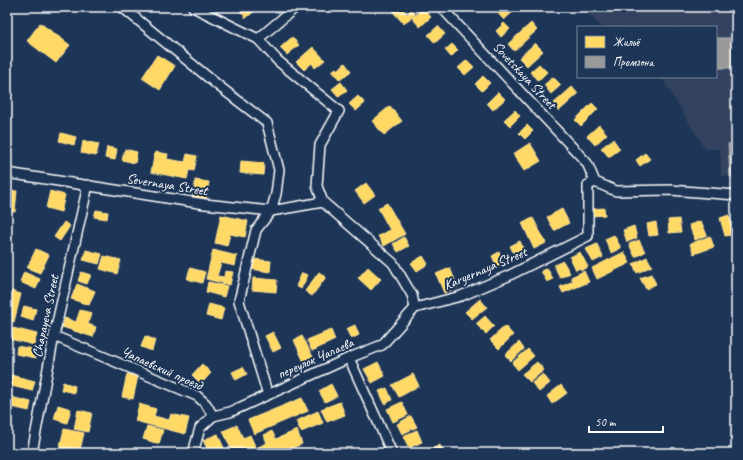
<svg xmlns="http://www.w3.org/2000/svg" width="743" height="460" font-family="Caveat,sans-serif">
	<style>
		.built { fill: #32425f }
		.homes { fill: #ffd966; stroke: #ffe494 }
		.industry { fill: #999; stroke: #b8b8b8 }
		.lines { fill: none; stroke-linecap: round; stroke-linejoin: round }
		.minor-casing { stroke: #fff; stroke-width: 12 }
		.minor { stroke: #1d3557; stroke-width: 9 }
		.labels { text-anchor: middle; stroke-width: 4; stroke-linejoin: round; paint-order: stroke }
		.street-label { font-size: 14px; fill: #fff; stroke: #1d3557 }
	</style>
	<rect width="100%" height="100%" fill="#1d3557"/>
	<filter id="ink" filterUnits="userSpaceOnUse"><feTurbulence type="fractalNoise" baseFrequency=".025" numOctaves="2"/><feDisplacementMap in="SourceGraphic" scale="8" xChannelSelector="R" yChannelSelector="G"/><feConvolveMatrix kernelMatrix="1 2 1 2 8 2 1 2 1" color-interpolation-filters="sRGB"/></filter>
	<g filter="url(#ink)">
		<path class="built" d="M582,7H736V176H721L720,149H705L661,77H716V27H601Z"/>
		<g class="homes">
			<path d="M237,7H256L257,9L246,18Z"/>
			<path d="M398,7H401L407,14L411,10L415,14L404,24L393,12Z"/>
			<path d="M497,7H518L504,20L494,9Z"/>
			<path d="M423,8L431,17L420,27L412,18Z"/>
			<path d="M40,23L70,45L56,63L27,41Z"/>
			<path d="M504,23L510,29L501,37L496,31Z"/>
			<path d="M531,23L537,30L514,51L508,44Z"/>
			<path d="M438,26L445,34L435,43L428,35Z"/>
			<path d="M292,37L299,45L287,55L280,48Z"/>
			<path d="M535,43L543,51L527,66L519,58Z"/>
			<path d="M452,44L458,50L451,57L445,50Z"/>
			<path d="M313,47L325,60L315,68L312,63L304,70L296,62Z"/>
			<path d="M157,55L175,66L160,90L142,78Z"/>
			<path d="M467,60L474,67L465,75L458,68Z"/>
			<path d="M345,63L351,71L340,80L332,71L336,68L338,70Z"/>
			<path d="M539,64L547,72L538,81L530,72Z"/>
			<path d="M483,76L490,83L482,91L475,84Z"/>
			<path d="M553,77L561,85L551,94L544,85Z"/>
			<path d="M341,82L347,90L339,97L332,89Z"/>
			<path d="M572,87L578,94L559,111L553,104Z"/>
			<path d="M498,92L505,99L493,110L487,103Z"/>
			<path d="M358,96L365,103L356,111L349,104Z"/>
			<path d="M592,103L598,109L581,126L575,120Z"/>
			<path d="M390,106L402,121L384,135L372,121Z"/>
			<path d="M515,110L520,116L510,126L504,120Z"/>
			<path d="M527,125L533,131L525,139L519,133Z"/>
			<path d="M599,125L607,134L595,145L587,136Z"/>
			<path d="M61,133L76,137L74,145L59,141Z"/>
			<path d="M613,139L620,149L609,157L601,148Z"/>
			<path d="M83,141L99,144L96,156L81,153Z"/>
			<path d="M530,143L541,161L524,171L513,154Z"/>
			<path d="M107,147L117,149L115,160L105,158Z"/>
			<path d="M125,149L137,152L135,163L122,160Z"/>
			<path d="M155,152L168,154L167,159L185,162L187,154L197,156L194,171L189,170L187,179L151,172Z"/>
			<path d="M645,153L650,159L640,166L636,160Z"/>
			<path d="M241,161L264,163L263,175L240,173Z"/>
			<path d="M195,180L209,182L206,200L193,198Z"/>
			<path d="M366,183L375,195L364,203L355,191Z"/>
			<path d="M7,190L17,191L15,212L7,211Z"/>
			<path d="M50,191L65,195L61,212L46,208Z"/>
			<path d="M387,203L405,234L384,246L378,236L390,230L378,208Z"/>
			<path d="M604,208L605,215L592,216V209Z"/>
			<path d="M562,209L569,223L554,231L547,217Z"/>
			<path d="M96,210L108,212L107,219L94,217Z"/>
			<path d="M221,215L248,221L245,237L230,234L227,246L215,243Z"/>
			<path d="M729,215L735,234L725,236L720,218Z"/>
			<path d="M533,218L546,243L534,249L522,223Z"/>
			<path d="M679,219L681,232L669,233L668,220Z"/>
			<path d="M701,221L707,235L695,240L689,225Z"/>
			<path d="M64,222L70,226L60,241L54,237Z"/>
			<path d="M656,222L658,235L649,236L647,224Z"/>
			<path d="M634,226L637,238L627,242L623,230Z"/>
			<path d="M614,235L621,248L611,253L605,239Z"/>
			<path d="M710,236L714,247L694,254L690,244Z"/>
			<path d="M404,237L409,246L398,252L393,244Z"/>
			<path d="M639,240L645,252L635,257L629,244Z"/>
			<path d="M520,241L526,254L516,258L510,246Z"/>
			<path d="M597,244L603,257L593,262L586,249Z"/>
			<path d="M36,249L49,255L40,273L27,268Z"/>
			<path d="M86,250L102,254L99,264L83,260Z"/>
			<path d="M213,250L237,256L235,266L221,263L217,276L224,277L225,271L233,272L230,285L206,279Z"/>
			<path d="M499,252L505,264L497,267L492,256Z"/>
			<path d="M580,252L588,267L581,270L580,268L576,270L570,257Z"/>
			<path d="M624,252L630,263L597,279L592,268Z"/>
			<path d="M104,256L121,260L117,274L100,269Z"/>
			<path d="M423,256L428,264L417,271L411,263Z"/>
			<path d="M647,257L652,266L637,273L633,264Z"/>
			<path d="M253,259L271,261L270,272L251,269Z"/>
			<path d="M563,261L570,273L560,278L554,265Z"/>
			<path d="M368,267L381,279L371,290L358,278Z"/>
			<path d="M190,268L205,272L202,283L187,279Z"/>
			<path d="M450,268L458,287L444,293L436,274Z"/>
			<path d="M547,268L553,279L547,282L541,271Z"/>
			<path d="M584,271L589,282L563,293L560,287L573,281L571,277Z"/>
			<path d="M24,272L40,279L36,289L20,282Z"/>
			<path d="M81,272L91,275L87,284L78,281Z"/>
			<path d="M319,272L326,277L312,296L305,291Z"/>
			<path d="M302,273L308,275L301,289L296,286Z"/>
			<path d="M651,274L656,284L646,289L640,278Z"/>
			<path d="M253,278L277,280L276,292L252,290Z"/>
			<path d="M208,282L227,286L224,297L206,292Z"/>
			<path d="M77,284L95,291L89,305L71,299Z"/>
			<path d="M11,291L21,294L14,322L7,320V306Z"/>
			<path d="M480,299L487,307L472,319L465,312Z"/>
			<path d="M209,304L224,308L221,320L206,316Z"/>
			<path d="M24,306L36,309L33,321L21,317Z"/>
			<path d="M80,310L92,313L88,324L96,327L93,337L62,327L65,318L76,322Z"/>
			<path d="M485,316L494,326L486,334L476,324Z"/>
			<path d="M355,325L359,335L351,339L346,329Z"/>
			<path d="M505,326L513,335L499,349L490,340Z"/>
			<path d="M13,328L37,334L34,345L10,339Z"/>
			<path d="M331,330L335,340L312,351L307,340Z"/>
			<path d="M273,332L281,348L273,352L265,336Z"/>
			<path d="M145,336L155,340L152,351L141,347Z"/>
			<path d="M302,336L313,357L304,362L294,340Z"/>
			<path d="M519,342L524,349L511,361L505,355Z"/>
			<path d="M17,346L38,350L36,358L16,354Z"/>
			<path d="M528,349L534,356L518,370L512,363Z"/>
			<path d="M378,362L385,376L372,383L364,369Z"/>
			<path d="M537,362L544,370L530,382L522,374Z"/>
			<path d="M202,364L211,373L201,384L192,375Z"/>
			<path d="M243,367L247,374L236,380L232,372Z"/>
			<path d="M7,374L35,381L32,391L7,385Z"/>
			<path d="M127,374L138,376L133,399L122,397Z"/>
			<path d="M413,374L419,386L399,397L392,385Z"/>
			<path d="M543,374L550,383L539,392L532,383Z"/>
			<path d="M63,382L75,386L74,393L61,390Z"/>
			<path d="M331,384L337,396L325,402L319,391Z"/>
			<path d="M561,385L567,393L552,404L547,396Z"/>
			<path d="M387,388L392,400L385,404L379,391Z"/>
			<path d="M7,396L31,402L29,411L7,406Z"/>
			<path d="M302,398L308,411L254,434L248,420Z"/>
			<path d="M340,402L345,415L327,422L321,409Z"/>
			<path d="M402,402L408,415L393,422L387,409Z"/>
			<path d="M139,404L156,409L154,416L169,420L171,414L189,418L185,434L135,421Z"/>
			<path d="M58,405L71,409L67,423L54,419Z"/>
			<path d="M78,410L92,413L88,432L74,429Z"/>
			<path d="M318,411L323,423L301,432L296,421Z"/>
			<path d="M411,416L417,427L402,434L397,424Z"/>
			<path d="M237,425L243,438L250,435L256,448L267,443L264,435L272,431L276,439L297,430L302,444L280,453H233L223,431Z"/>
			<path d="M147,426L163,430L159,444L143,439Z"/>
			<path d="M64,429L84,433L80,450L60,446Z"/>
			<path d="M417,430L422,442L409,448L403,436Z"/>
			<path d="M218,434L226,453H209L203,440Z"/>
			<path d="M440,445L444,453H425Z"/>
			<path d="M61,446L74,449L73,453H59Z"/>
		</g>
		<g class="industry">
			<rect x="716" y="38" width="20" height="30"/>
			<path d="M736,143V176L730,177L728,144Z"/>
		</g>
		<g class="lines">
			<defs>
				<g id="minor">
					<path d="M122,7L220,87L267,123L279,170L276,194L271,211L256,230L239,301L268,395"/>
					<path d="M193,7L258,39L278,61L339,111L320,145L317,186L323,202L393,263L412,295L415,308L461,296L508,276L588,236V185L595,182"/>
					<path d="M441,7L587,163L595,182L616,191L670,190L736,195"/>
					<path d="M258,39L296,7"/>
					<path d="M7,173L205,204L271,211L323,202"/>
					<path d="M54,336L197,396L206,404L213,416L200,428L193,453"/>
					<path d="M349,358L392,453"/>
					<path d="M213,416L230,412L349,358L382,345L415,308"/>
					<path d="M32,453L54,336L88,185"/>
				</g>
			</defs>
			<use href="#minor" class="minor-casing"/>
			<use href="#minor" class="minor"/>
		</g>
	</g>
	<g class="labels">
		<g class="street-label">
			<text transform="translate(525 75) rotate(47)" y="5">Sovetskaya Street</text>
			<text transform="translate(167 184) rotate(9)" y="5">Severnaya Street</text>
			<text transform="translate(485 268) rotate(-23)" y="5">Karyernaya Street</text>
			<text transform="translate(45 316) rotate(-78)" y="5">Chapayeva Street</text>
			<text transform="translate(315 358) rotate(-24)" y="5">переулок Чапаева</text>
			<text transform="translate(162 368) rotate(24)" y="5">Чапаевский проезд</text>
		</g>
	</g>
	<rect width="743" height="460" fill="none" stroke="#1d3557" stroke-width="24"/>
	<rect x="12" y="12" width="719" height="436" fill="none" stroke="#fff" stroke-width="1.5" filter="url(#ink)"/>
	<rect x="577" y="26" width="140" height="52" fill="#1d3557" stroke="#77869a"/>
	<rect x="585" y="36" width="20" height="12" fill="#ffd966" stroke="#77869a"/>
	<text x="613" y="46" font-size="12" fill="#ffffff">Жильё</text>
	<rect x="585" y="56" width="20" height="12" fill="#999999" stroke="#77869a"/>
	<text x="613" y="66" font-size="12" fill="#ffffff">Промзона</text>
	<path d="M589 426v6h74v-6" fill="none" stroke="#ffffff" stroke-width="2"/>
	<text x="595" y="426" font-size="12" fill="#ffffff" stroke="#1d3557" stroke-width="3" paint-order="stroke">50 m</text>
</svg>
